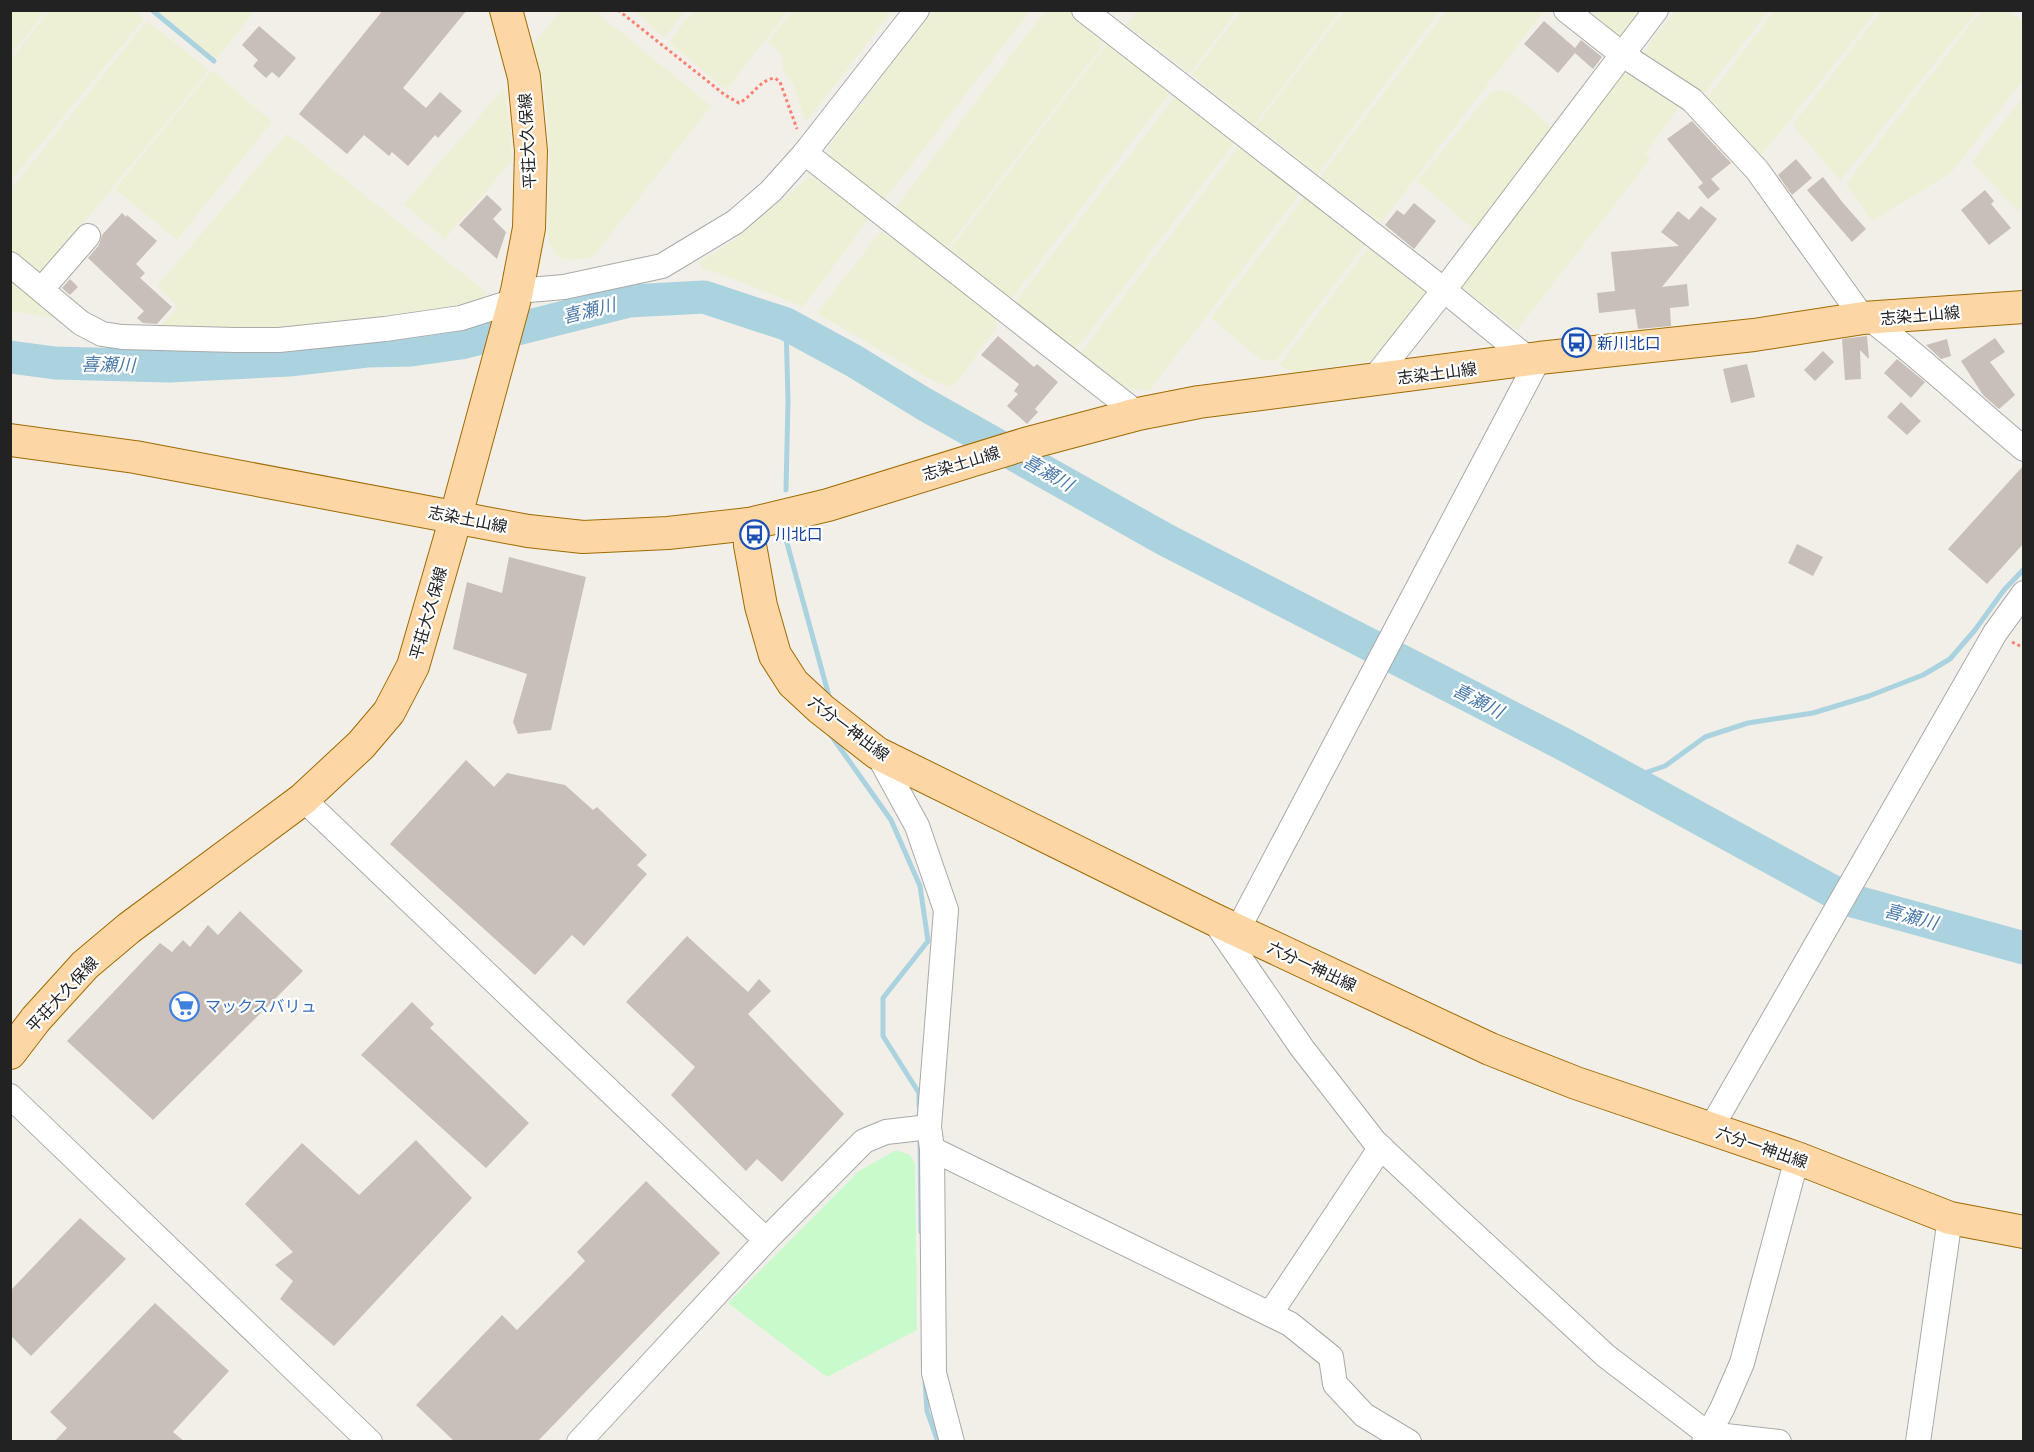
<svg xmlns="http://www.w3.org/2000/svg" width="2034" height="1452" font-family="'PT Sans Narrow','Noto Sans JP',sans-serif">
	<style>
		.farmland { fill: #eef0d5 }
		.park { fill: #c8facc }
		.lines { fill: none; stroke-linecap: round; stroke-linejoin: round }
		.stream { stroke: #aad3df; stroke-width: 5 }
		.river { stroke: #aad3df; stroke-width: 33 }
		.building { fill: #c7bfb8 }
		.minor-casing { stroke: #a9a9a9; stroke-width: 26 }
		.major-casing { stroke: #a06b00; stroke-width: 34 }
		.path { stroke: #fa8072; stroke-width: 3; stroke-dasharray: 3 3; stroke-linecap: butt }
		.minor { stroke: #fff; stroke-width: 24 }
		.major { stroke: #fcd6a4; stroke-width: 32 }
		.labels { text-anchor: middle; stroke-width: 4.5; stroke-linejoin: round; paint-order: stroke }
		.street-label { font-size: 16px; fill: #222; stroke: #fff }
		.transit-label { font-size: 16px; fill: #164399; stroke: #fff; text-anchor: start }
		.shop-label { font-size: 16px; fill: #366cbe; stroke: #fff; text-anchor: start }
		.water-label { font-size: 18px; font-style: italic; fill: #4a7aab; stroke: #fff }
	</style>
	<rect width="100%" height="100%" fill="#f2efe9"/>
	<g class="farmland">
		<path d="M11,10L46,11L11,54L10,11Z"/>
		<path d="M50,10L135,11L144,19L11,180V59Z"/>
		<path d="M634,10H685V11L664,38Z"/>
		<path d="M793,10L892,11L806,122L794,86L783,70L782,55L768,42Z"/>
		<path d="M1542,10L1544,11L1381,223L1320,177L1446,11Z"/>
		<path d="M158,11H255L216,59Z"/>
		<path d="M560,11H595L711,106L593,257L574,260L558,257L549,243L547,217L550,170L546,103L542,74L532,45Z"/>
		<path d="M693,11V10L788,11L726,90L669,42Z"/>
		<path d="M933,11H1030L882,203L831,161L829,146Z"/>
		<path d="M1045,11H1070L1094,29L1103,45L945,251L892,212Z"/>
		<path d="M1137,11V10L1237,11L1190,73L1126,25Z"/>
		<path d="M1241,11H1340L1254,125L1192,75Z"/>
		<path d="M1344,11H1440L1318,174L1256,126Z"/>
		<path d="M1582,11H1650L1624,45Z"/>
		<path d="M1675,11H1769L1704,93L1640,56Z"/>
		<path d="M1774,11H1877L1760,157L1708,97Z"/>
		<path d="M1881,11H1977L1840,181L1793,125Z"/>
		<path d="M1981,11H2009L2023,22V80L1952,172L1872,221L1846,184Z"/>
		<path d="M147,21L209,70L40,276L11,252V189Z"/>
		<path d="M1110,40L1172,90L1009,302L948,252Z"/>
		<path d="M212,70L272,122L177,240L115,189Z"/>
		<path d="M1624,72L1681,104L1645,154L1651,158L1517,330L1456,283Z"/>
		<path d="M504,88L509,120L512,161L445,239L404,204Z"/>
		<path d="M1503,90L1513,94L1554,129L1477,232L1417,181L1491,92Z"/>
		<path d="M1178,93L1238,138L1074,352L1013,305Z"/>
		<path d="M2023,97L2024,205L2018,211L1972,162Z"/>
		<path d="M287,133L486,292L477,309L393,323L154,333L178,307L157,286Z"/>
		<path d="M1242,142L1303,190L1149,391L1121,387L1079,355Z"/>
		<path d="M808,178L815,179L840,195L862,213L868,220L803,307L729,277L703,269L699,262L729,244Z"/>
		<path d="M1306,195L1367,242L1276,361L1261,360L1211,318Z"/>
		<path d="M881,231L912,252L996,318V328L956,383L950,387L934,381L817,313Z"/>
		<path d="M1371,245L1429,290L1374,360L1293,373L1279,365Z"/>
		<path d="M10,274L58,319L11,311Z"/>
	</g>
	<path class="park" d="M896,1150L910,1155L915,1164L917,1330L827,1377L728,1303L859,1171Z"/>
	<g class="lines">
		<g class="stream">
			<path d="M152,10L214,61"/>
			<path d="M786,324L788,401L786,490"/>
			<path d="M784,532L830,700"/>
			<path d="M828,731L891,820L920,886L928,941L883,998V1036L919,1093V1106"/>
			<path d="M1627,779L1665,766L1705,737L1748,723L1813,713L1869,696L1923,675L1950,659L1975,630L2004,590L2024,569"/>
			<path d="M920,1142L921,1232"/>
			<path d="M925,1382L927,1411L938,1442"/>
		</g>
		<path class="river" d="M10,357L55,363L169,366L289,360L367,351L411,350L461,343L629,301L704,297L786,324L854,361L924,404L1166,540L1565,745L1832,891L1853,901L2024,948"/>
	</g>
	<g class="building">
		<path d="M383,10H467L403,88L426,108L440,92L462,111L438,138L435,135L408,166L392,152L389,156L364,135L347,154L299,114Z"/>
		<path d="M1544,21L1575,48L1581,40L1602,57L1593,69L1575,53L1558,73L1524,44Z"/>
		<path d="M259,26L296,58L279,78L272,72L266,78L253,66L258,60L242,45Z"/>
		<path d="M1692,121L1731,163L1711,179L1720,189L1708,199L1698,187L1703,183L1667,139Z"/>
		<path d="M1796,159L1812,178L1792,195L1778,175Z"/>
		<path d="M1823,177L1843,203L1866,229L1852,242L1807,190Z"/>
		<path d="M1985,190L1994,201L1991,204L2011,228L1989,245L1961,210Z"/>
		<path d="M487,195L502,209L493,219L506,232L497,259L459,225Z"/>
		<path d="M1414,203L1436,221L1414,249L1385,225L1397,210L1404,215Z"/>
		<path d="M1701,206L1717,219L1662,287L1687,284L1689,306L1670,308L1671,326L1638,329L1635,309L1599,313L1597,293L1615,291L1611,252L1679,246L1661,232L1678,211L1689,220Z"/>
		<path d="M122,213L126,217L127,215L157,241L136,264L145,273L140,278L172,307L157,324L143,323L137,318L144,311L88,258L99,245L102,235Z"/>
		<path d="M70,279L78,287L70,295L62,288Z"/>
		<path d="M998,336L1034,367L1037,364L1058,382L1035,409L1038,412L1027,424L1007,406L1018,394L1014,391L1019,384L981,355Z"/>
		<path d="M1867,336L1869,359L1860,350L1861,379L1845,380L1842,339Z"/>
		<path d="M1995,338L2005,352L1990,362L2015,395L1999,409L1983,395L1961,361Z"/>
		<path d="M1947,339L1951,356L1941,359L1926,345Z"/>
		<path d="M1823,351L1834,362L1815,381L1804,370Z"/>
		<path d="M1897,359L1925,382L1911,398L1884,373Z"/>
		<path d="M1747,364L1755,397L1731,403L1723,369Z"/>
		<path d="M1901,402L1921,421L1907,435L1887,417Z"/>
		<path d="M2024,465V543L1987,584L1948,549Z"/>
		<path d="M1797,544L1823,557L1813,576L1788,563Z"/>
		<path d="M509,557L586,577L551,730L518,734L513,722L527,674L453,649L467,582L502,593Z"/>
		<path d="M466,760L494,787L507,773L565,785L593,810L597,807L647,855L637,865L647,874L584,946L572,935L535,975L390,844Z"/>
		<path d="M240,911L303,971L153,1120L67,1041L160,943L172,952L183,940L190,947L208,925L218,935Z"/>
		<path d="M687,936L748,992L759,979L771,991L748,1014L844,1114L782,1182L757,1159L746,1171L671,1095L695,1067L626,1002Z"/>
		<path d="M412,1002L434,1024L430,1028L529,1123L486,1168L361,1055Z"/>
		<path d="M416,1140L472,1198L334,1346L280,1299L293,1281L275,1265L293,1252L245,1204L302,1143L359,1195Z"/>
		<path d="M646,1181L720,1253L537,1442H455L416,1405L502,1315L517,1330L585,1261L577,1252Z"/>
		<path d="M80,1218L126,1259L31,1356L10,1335V1291Z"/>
		<path d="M155,1303L229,1371L173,1432L185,1442H54L67,1428L50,1412Z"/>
	</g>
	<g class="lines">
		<defs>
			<g id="minor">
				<path d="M1084,10L1444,290L1531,361"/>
				<path d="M1566,10L1623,55L1692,100L1757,170L1863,318"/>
				<path d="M805,153L1138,414"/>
				<path d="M10,264L81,323L102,334L122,337L235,340H279L385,329L461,318L514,301"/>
				<path d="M42,289L88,236"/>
				<path d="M517,291L564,287L662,266L735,222L771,191L805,153L917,10"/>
				<path d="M1870,319C1924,360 1972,406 2024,449"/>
				<path d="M1372,381L1444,290L1656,10"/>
				<path d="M877,753L917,826L946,910L929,1127L932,1149L934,1373L952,1442"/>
				<path d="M303,799L766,1240"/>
				<path d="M1213,919L1302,1048L1375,1142L1455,1217L1606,1356L1708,1434L1779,1442"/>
				<path d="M1237,931L1539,358"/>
				<path d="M10,1096L370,1442"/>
				<path d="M1710,1130L1995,633L2024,593"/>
				<path d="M932,1149L1290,1324L1331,1357L1335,1384L1364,1415L1409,1442"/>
				<path d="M1270,1314L1381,1147"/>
				<path d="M579,1442L766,1240L864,1141L886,1132L929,1127"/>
				<path d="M1704,1442L1722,1409L1742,1363L1797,1158"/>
				<path d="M1918,1442L1950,1218"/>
			</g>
			<g id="major">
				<path d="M10,440L135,457L528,531L583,537L668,533L749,524L828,505L1025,444L1138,414L1199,402L1539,358L1754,335L1863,318L2024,307"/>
				<path d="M749,524L750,545L761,606L775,655L793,683L821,709L877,753L1213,919L1490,1049L1576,1083L1797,1158L1950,1218L2024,1232"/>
				<path d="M10,1053L36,1019L85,965L129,928L303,799L361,745L389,712L413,666L450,538L517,291L529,228L531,151L524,77L506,10"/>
			</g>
		</defs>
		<use href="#minor" class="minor-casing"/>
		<use href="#major" class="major-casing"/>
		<g class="path">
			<path d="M618,10L725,95L739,103C753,96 759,80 775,78L780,82L797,129"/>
			<path d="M2012,642L2024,648"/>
		</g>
		<use href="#minor" class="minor"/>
		<use href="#major" class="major"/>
	</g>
	<defs>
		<symbol id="bus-ring" viewBox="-11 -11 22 22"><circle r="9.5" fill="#fff" stroke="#1a4fb4" stroke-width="1.5"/><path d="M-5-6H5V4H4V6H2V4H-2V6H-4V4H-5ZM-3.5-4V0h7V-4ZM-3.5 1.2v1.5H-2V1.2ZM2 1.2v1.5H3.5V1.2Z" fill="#1a4fb4"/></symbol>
		<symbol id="supermarket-ring" viewBox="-11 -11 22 22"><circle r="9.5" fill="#fff" stroke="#3f7fe0" stroke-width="1.5"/><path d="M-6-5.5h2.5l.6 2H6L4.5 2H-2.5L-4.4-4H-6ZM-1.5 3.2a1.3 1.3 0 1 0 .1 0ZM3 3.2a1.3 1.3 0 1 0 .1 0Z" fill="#3f7fe0"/></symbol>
	</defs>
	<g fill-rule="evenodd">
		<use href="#bus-ring" x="1560" y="326" width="33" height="33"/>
		<use href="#bus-ring" x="738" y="518" width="33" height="33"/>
		<use href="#supermarket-ring" x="168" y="990" width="33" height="33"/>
	</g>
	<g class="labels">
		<g class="street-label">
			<text transform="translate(527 141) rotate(-93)" y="6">平荘大久保線</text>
			<text transform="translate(1920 315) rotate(-5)" y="6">志染土山線</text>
			<text transform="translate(1437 373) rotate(-7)" y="6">志染土山線</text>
			<text transform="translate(961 463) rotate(-17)" y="6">志染土山線</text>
			<text transform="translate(468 519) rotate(11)" y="6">志染土山線</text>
			<text transform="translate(428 613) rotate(-74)" y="6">平荘大久保線</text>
			<text transform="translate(849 728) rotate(37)" y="6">六分一神出線</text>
			<text transform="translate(1312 966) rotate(25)" y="6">六分一神出線</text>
			<text transform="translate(62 994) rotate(-47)" y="6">平荘大久保線</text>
			<text transform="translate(1762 1147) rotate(19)" y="6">六分一神出線</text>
		</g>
		<g class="transit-label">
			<text x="1597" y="349">新川北口</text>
			<text x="775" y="540">川北口</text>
		</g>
		<g class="shop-label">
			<text x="205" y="1012">マックスバリュ</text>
		</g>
		<g class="water-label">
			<text transform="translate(589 311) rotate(-14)" y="6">喜瀬川</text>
			<text transform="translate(108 365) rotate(1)" y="6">喜瀬川</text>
			<text transform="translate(1048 473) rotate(30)" y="6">喜瀬川</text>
			<text transform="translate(1478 701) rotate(27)" y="6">喜瀬川</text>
			<text transform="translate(1911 917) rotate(15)" y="6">喜瀬川</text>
		</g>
	</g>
	<rect width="2034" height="1452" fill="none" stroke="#222222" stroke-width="24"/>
</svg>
